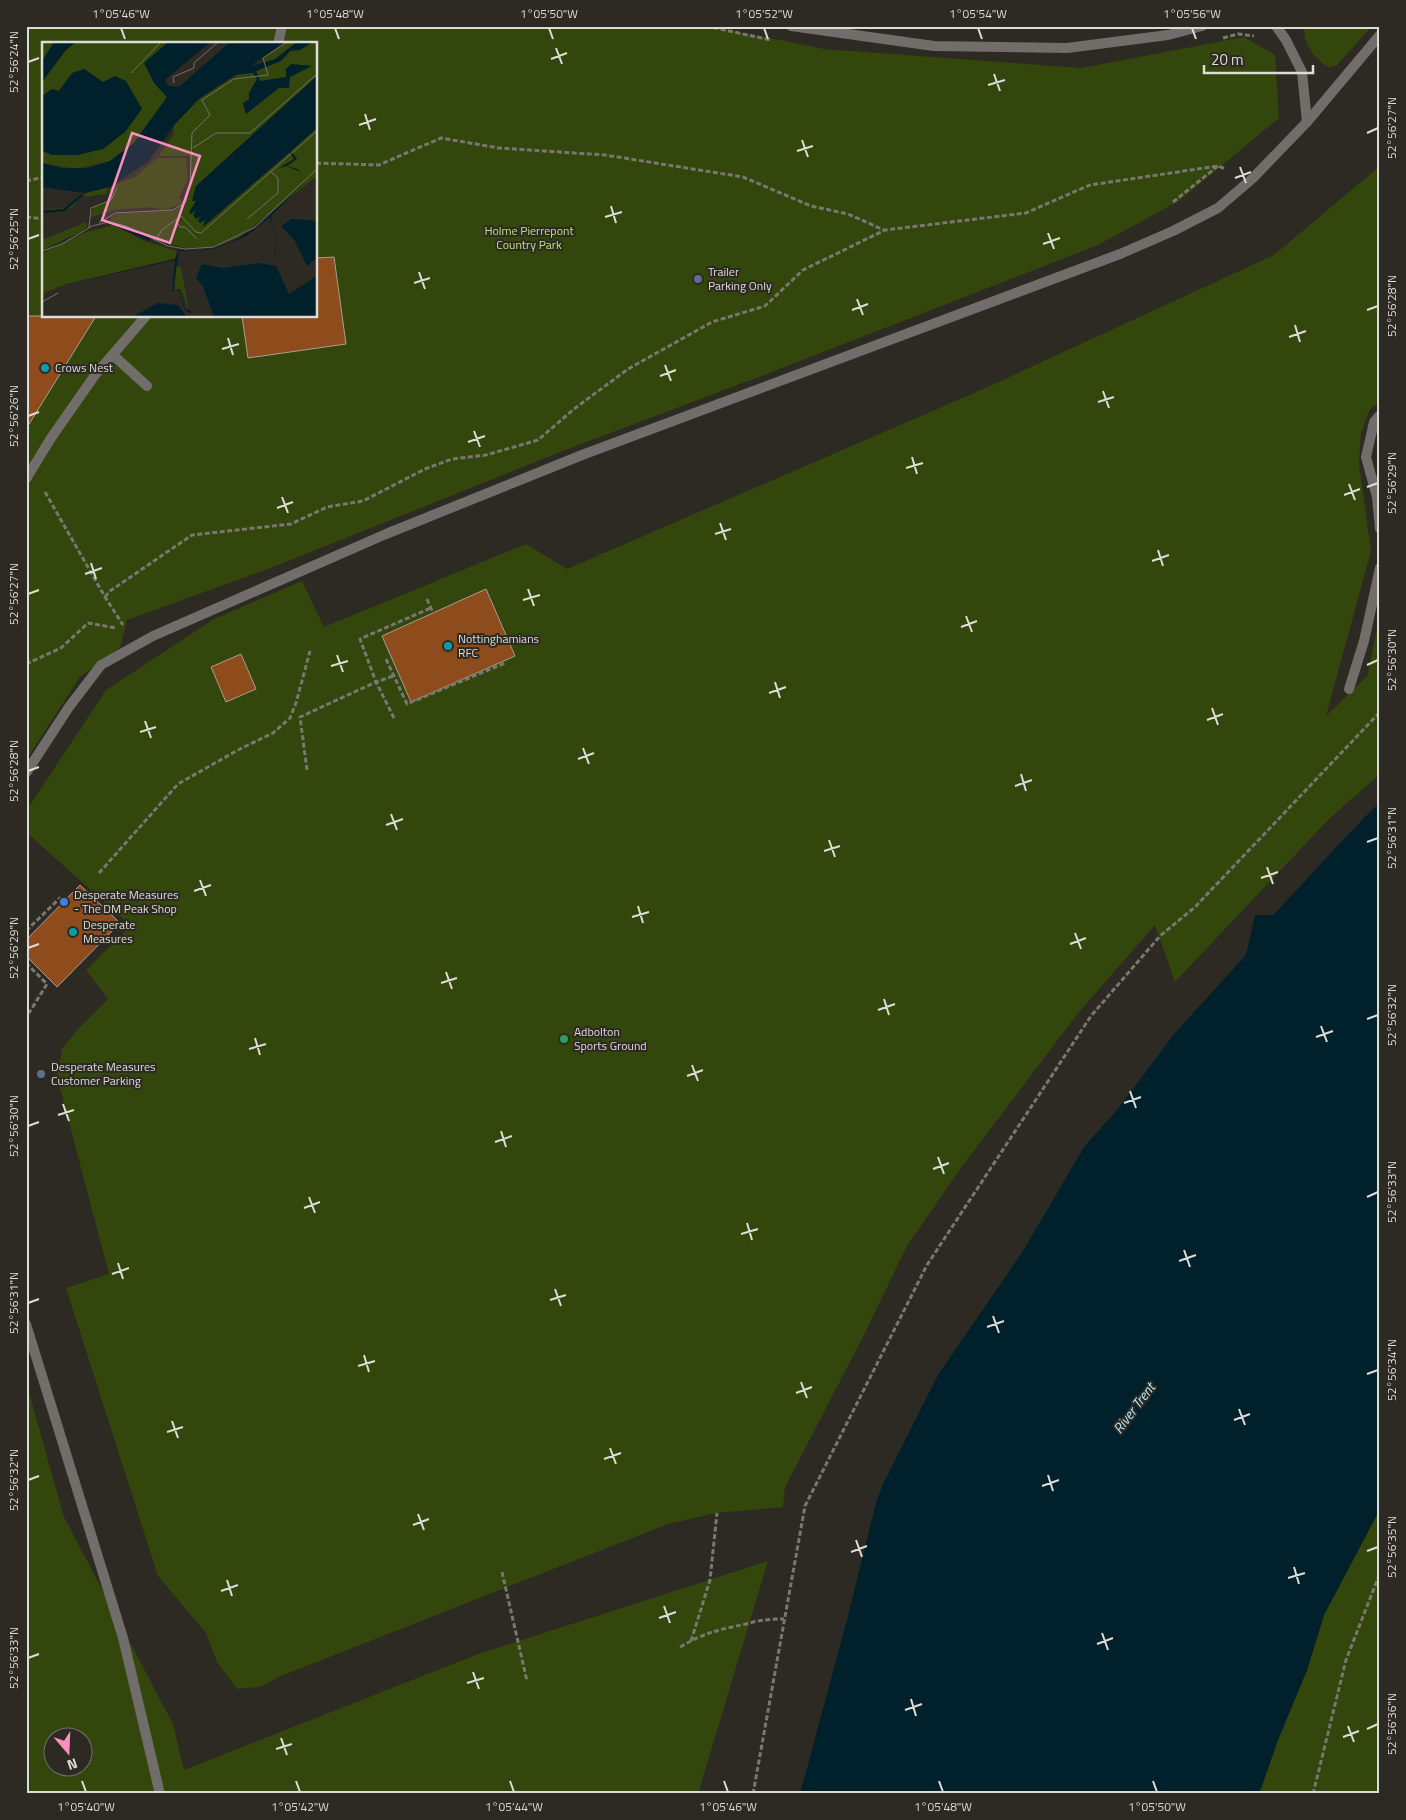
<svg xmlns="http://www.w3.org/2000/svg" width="1406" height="1820" font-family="'Titillium Web',sans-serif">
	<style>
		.green { fill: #33460b; fill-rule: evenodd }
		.water { fill: #00202b }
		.building { fill: #8e4b1b; stroke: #a89e99 }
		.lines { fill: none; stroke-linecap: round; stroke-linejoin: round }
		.path { stroke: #797770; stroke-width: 3; stroke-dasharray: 5 2.5; stroke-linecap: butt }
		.service { stroke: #706d6a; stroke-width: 10 }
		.tertiary { stroke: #706d6a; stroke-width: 10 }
		.ticks { fill: none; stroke: #dedcd7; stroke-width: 2 }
		.service-dot { fill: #5c6f8a; stroke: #2d2a23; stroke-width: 2 }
		.culture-dot { fill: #0f9aa8; stroke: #2d2a23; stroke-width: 2 }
		.shop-dot { fill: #3f7fe0; stroke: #2d2a23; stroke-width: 2 }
		.leisure-dot { fill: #2e9e5b; stroke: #2d2a23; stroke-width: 2 }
		.labels { text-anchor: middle; stroke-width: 4; stroke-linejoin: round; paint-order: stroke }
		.park-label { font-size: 12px; fill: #bae27a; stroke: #2d2a23 }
		.poi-label { font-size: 12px; fill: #dedcd7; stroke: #2d2a23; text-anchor: start }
		.water-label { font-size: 14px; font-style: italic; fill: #b9e8fc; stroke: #2d2a23 }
		.inset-river { fill: none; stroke: #00202b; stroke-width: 2.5 }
		.inset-road { fill: none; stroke: #74716b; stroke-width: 1 }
		.view { fill: #fc8fc2; fill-opacity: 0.15; stroke: #fc8fc2; stroke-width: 2.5 }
		.inset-edge { fill: none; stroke: #dedcd7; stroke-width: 2.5 }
		.neatline { fill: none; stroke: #dedcd7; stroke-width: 2 }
		.ticks-label { font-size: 12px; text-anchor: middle; fill: #dedcd7 }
	</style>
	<rect width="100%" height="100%" fill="#2d2a23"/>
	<g class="green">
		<path d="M26,26H709L824,49L1081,68L1244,37L1275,55L1279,118L1179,201L1098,245L764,375L568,449L276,566L127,620L120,648L80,677L26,760ZM44,44H316V316H44Z"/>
		<path d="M1305,26H1372L1337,65L1330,68C1315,59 1302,45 1305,26Z"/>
		<path d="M1380,166V402L1370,409L1361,433L1359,464L1371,551L1326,716L1368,675L1380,611V774L1329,819L1175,982L1155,925L1079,1012L961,1168L907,1246L863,1337L785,1487L783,1507L717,1513L668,1524L281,1676L260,1687L237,1689L217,1662L206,1633L158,1576L66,1288L109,1274L57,1077L62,1049L78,1029L108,999L86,970L131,926L26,832V811L106,690L214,619L302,581L324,627L526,544L567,569L981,390L1274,255Z"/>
		<path d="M26,1382L64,1517L173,1724L184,1770L478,1654L768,1561L698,1794H26ZM52,1738H82V1768H52Z"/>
		<path d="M1380,1509V1794H1259L1278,1740L1307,1670L1324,1615Z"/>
	</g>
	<path class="water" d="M1380,802V1509L1324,1615L1307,1670L1278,1740L1259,1794H800L847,1620L876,1503L883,1484L938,1375L1023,1251L1084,1147L1117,1110L1175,1033L1246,955L1255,915H1273C1309,878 1343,838 1380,802Z"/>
	<g class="building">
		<path d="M334,257L346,344L248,358L242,316H316V258Z"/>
		<path d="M26,316H96L26,429Z"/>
		<path d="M486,589L515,656L411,702L382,636Z"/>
		<path d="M241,654L256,689L226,702L211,667Z"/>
		<path d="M80,885L120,923L57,987L26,956V940Z"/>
	</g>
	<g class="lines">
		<g class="path">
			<path d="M706,26L771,40"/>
			<path d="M1223,38L1238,34L1254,36"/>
			<path d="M316,163L379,165L441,138L499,148L605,155L743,177L811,206L848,214L884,230"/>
			<path d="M26,181L44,177"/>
			<path d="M1173,202L1218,166"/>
			<path d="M26,217L44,219"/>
			<path d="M45,492L105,597L123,625"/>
			<path d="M105,597L110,591L192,535L291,524L327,507L363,501L425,469L452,459L486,455L538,440L574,409L628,369L712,322L765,306L803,270L885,230L1026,213L1090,185L1218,166L1226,169"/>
			<path d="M427,599L433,613"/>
			<path d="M386,659L407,704L505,663"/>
			<path d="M26,664L61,648L88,623L116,628"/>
			<path d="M394,718L376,682L360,639L431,608"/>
			<path d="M307,770L300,717L376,682L393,676"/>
			<path d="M99,873L178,784L238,750L273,733L290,718L296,703L310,651"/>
			<path d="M26,931L60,898L64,902"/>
			<path d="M26,963L47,984L29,1013"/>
			<path d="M502,1572L527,1681"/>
			<path d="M691,1641L710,1580L717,1513"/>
			<path d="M680,1647C706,1632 718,1630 746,1624C759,1620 770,1619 784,1619"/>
			<path d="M753,1794L805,1506L927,1265L1091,1016L1160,936L1195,907L1380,712"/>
			<path d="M1313,1794L1346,1660L1380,1573"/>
		</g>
		<g class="service">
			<path d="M1276,26L1286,40L1302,72L1307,122"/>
			<path d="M278,44L282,26"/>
			<path d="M113,355L147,386"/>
			<path d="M1380,415L1374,422L1366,457L1377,497L1380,529"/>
			<path d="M26,479L51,438L95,375L146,316"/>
			<path d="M1349,689L1364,641L1380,568"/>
			<path d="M26,773L69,707L101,665L153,636L386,534L582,455L1120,254L1173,231L1218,208L1253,178L1307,122L1380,35"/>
			<path d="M26,1324L123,1638L160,1794"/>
		</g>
		<path class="tertiary" d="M791,26L934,46L1067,48L1168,35L1202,26"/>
	</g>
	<path class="ticks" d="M121,28L125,39M335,28L339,39M549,28L553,39M764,28L768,39M978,28L982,39M1192,28L1196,39M556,48L562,64M551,59L567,53M28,62L39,58M994,74L1000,91M988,85L1005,80M365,114L370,130M359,125L376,119M1367,133L1378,128M802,140L808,157M797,151L813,146M1240,167L1246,183M1235,178L1251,172M611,206L616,223M605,217L622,212M1048,233L1054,249M28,239L39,235M1043,244L1060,238M419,272L425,289M414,283L430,278M857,299L863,315M852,310L868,304M1367,310L1378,306M1295,325L1300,342M1289,337L1306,331M228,338L233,355M222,349L239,344M665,365L671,381M660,376L676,370M1103,391L1109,408M1098,402L1114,397M28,416L39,412M474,431L480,447M468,442L485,436M912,457L917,474M906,468L923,463M1349,484L1355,500M1367,487L1378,483M1344,495L1360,489M282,497L288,513M277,508L293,502M720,523L726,540M715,534L731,529M1158,550L1163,566M1152,561L1169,555M91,563L96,579M85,574L102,568M528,589L534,606M28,594L39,590M523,600L540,595M966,616L972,632M961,627L977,621M337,655L343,672M1367,665L1378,660M331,666L348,661M775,682L780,698M769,693L786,687M1212,708L1218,725M1207,720L1223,714M145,721L151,738M140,732L156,727M583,748L589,764M578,759L594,753M28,771L39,767M1021,774L1026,791M1015,786L1032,780M391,814L397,830M386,825L403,819M829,840L835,857M1367,842L1378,838M824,851L840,846M1267,867L1273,884M1261,878L1278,872M200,880L206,896M194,891L211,885M638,906L643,923M632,917L649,912M1075,933L1081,949M1070,944L1086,938M28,948L39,944M446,972L452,989M441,983L457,978M884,999L889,1015M878,1010L895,1004M1367,1019L1378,1015M1321,1026L1327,1042M1316,1037L1333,1031M255,1038L260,1055M249,1049L266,1044M692,1065L698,1081M687,1076L703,1070M1130,1091L1136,1108M1124,1103L1141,1097M63,1104L69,1121M58,1115L74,1110M28,1126L39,1122M501,1131L506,1147M495,1142L512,1136M938,1157L944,1174M933,1169L949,1163M309,1197L315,1213M1367,1197L1378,1192M304,1208L320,1202M747,1223L752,1240M741,1234L758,1229M1184,1250L1190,1267M1179,1261L1196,1255M118,1263L123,1279M112,1274L129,1268M555,1289L561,1306M550,1300L566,1295M28,1303L39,1299M993,1316L999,1333M987,1327L1004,1321M364,1355L369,1372M358,1366L375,1361M1367,1374L1378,1370M801,1382L807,1398M796,1393L812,1387M1239,1409L1245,1425M1234,1420L1250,1414M172,1421L178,1438M167,1432L183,1427M610,1448L616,1464M604,1459L621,1453M1048,1475L1053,1491M28,1480L39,1476M1042,1486L1059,1480M418,1514L424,1530M413,1525L429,1519M856,1540L862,1557M1367,1551L1378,1547M851,1552L867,1546M1294,1567L1299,1584M1288,1578L1305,1573M227,1580L232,1596M221,1591L238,1585M664,1606L670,1623M659,1618L676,1612M1102,1633L1108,1650M1097,1644L1113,1638M28,1658L39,1654M473,1672L479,1689M467,1683L484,1678M911,1699L916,1716M905,1710L922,1704M1348,1726L1354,1742M1367,1729L1378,1724M1343,1737L1359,1731M281,1738L287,1755M276,1749L292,1744M82,1781L86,1792M296,1781L300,1792M510,1781L514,1792M724,1781L728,1792M939,1781L943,1792M1153,1781L1157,1792"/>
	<g class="service-dot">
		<circle cx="698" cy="279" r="5"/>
		<circle cx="41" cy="1074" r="5"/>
	</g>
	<g class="culture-dot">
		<circle cx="45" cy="368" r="5"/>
		<circle cx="448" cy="646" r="5"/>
		<circle cx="73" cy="932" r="5"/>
	</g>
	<circle class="shop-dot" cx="64" cy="902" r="5"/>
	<circle class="leisure-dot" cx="564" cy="1039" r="5"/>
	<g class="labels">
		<g class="park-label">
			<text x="529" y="235">Holme Pierrepont<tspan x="529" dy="14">Country Park</tspan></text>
		</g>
		<g class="poi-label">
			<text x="708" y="276">Trailer<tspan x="708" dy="14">Parking Only</tspan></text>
			<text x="55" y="372">Crows Nest</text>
			<text x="458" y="643">Nottinghamians<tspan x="458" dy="14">RFC</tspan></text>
			<text x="74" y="899">Desperate Measures<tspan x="74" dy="14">- The DM Peak Shop</tspan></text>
			<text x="83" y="929">Desperate<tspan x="83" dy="14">Measures</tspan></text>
			<text x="574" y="1036">Adbolton<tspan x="574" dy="14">Sports Ground</tspan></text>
			<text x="51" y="1071">Desperate Measures<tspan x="51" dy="14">Customer Parking</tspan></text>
		</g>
		<g class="water-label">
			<text transform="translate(1134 1408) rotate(-53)" y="5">River Trent</text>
		</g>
	</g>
	<g transform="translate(42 42)">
		<rect width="275" height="275" fill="#2d2a23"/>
		<path d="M0,0H133L105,25L125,56L91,102L68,119L33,127L0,121ZM246,0H275V134L196,196L170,205L143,206L116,199L69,179L68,174L79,171L132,169L145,160L149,144L148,114H117L131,93L132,83L157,56L197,32L211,31L223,24L222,16ZM115,116H144L146,138L137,155L141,161L123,168L110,165L71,168L48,176L52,164L67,159L75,145L66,151L69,144L93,135ZM66,144L65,152L41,155L47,149ZM42,152L29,166L6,171L7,167L22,166ZM44,180L45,185L38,190L0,208V198ZM72,183L100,198L135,209L133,217L24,242L0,252V211L44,190ZM134,223L139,226L147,269L139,247L133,249Z" fill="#33460b"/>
		<path d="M12,0H34L24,8L0,40V19ZM126,0H168L123,38L126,44L137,45L188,0H242L209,24L233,17L255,0H271L258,8L248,9L239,19L214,29L218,39L244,35V27L249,22L270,24L248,35L247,46H237L204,72L201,61L207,57V51L215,37L211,31L193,33L157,57L132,83L106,120L68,145L43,151L0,145V121L19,126H46L68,119L91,102L125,55L112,41L102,21ZM42,27L61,40L73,34L84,39L100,67L83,90L61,107L36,113H10L1,109L0,54L10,47L17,49L30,31ZM275,34V86L249,109L255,117L245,124L255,127L259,130L244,124L236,127L252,117L248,110L161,185L163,178L158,181L156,178L159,174L154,177L151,173L154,168L149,172L147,170L154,159H150L154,144ZM267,136L229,174L234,199V206L232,219L234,196L228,175L211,189L204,194L184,203L174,206L158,209H137L131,248L137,247L143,267L149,269V272L142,267L137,248L130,249L133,218L26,242L0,254L26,242L133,217L137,208L157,209L186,202L214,186L267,136L275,138ZM250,177L275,179V216L265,224L253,199L239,184ZM216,221L234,224L247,252L275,234V275H172L161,244L154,236L160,222L180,226ZM116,261L136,263L145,275H90Z" fill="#00202b"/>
		<path class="inset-river" d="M0,170L22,168L40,153M75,183L108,198"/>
		<path class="inset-road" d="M89,31L119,0M132,41L131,35L152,26V21L176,0M151,106L174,91H208L275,32M205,177L236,151V136L229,130M134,179L138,185H143L155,197M57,181L73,171L131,168L144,160L148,144L150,91L168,73L160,58L192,37L226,33L221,16L245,0M47,186L49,166L69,158L75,146M113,199L120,188L139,174L154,190L159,191L275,89M0,209L20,202L50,184L67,180L84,184L126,204L143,207L172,205L213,185L275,127M0,260L16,251"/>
		<path class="view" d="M90,91L158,114L128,201L60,178Z"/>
		<rect width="275" height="275" class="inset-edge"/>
	</g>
	<rect width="1406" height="1820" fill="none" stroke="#2d2a23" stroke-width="55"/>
	<g transform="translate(68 1752) rotate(161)"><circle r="24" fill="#2d2a23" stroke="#74716b"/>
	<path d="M0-4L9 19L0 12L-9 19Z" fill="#fc8fc2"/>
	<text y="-8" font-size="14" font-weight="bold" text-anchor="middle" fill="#dedcd7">N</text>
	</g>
	<path d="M1204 65v8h109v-8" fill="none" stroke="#dedcd7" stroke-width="2.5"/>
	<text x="1211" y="65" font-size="15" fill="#dedcd7" stroke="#2d2a23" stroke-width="4" paint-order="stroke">20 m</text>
	<rect x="28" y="28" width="1350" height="1764" class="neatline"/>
	<g class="ticks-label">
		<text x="121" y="18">1°05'46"W</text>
		<text x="335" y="18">1°05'48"W</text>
		<text x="549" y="18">1°05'50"W</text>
		<text x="764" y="18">1°05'52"W</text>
		<text x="978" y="18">1°05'54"W</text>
		<text x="1192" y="18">1°05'56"W</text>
		<text transform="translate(14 62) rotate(-90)" y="4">52°56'24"N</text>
		<text transform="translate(1392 128) rotate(-90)" y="4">52°56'27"N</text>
		<text transform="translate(14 239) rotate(-90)" y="4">52°56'25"N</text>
		<text transform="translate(1392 306) rotate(-90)" y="4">52°56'28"N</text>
		<text transform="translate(14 416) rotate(-90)" y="4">52°56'26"N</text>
		<text transform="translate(1392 483) rotate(-90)" y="4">52°56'29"N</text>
		<text transform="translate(14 594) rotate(-90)" y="4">52°56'27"N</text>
		<text transform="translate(1392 660) rotate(-90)" y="4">52°56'30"N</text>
		<text transform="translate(14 771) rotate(-90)" y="4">52°56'28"N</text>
		<text transform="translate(1392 838) rotate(-90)" y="4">52°56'31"N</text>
		<text transform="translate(14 948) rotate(-90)" y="4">52°56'29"N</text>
		<text transform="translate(1392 1015) rotate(-90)" y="4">52°56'32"N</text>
		<text transform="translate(14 1126) rotate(-90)" y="4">52°56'30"N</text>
		<text transform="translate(1392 1192) rotate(-90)" y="4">52°56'33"N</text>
		<text transform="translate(14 1303) rotate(-90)" y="4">52°56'31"N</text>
		<text transform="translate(1392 1370) rotate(-90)" y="4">52°56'34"N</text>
		<text transform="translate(14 1480) rotate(-90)" y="4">52°56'32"N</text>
		<text transform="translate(1392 1547) rotate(-90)" y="4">52°56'35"N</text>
		<text transform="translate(14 1658) rotate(-90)" y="4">52°56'33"N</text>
		<text transform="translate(1392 1724) rotate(-90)" y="4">52°56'36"N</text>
		<text x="86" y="1811">1°05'40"W</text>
		<text x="300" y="1811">1°05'42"W</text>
		<text x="514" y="1811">1°05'44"W</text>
		<text x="728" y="1811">1°05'46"W</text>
		<text x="943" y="1811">1°05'48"W</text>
		<text x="1157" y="1811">1°05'50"W</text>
	</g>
</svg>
